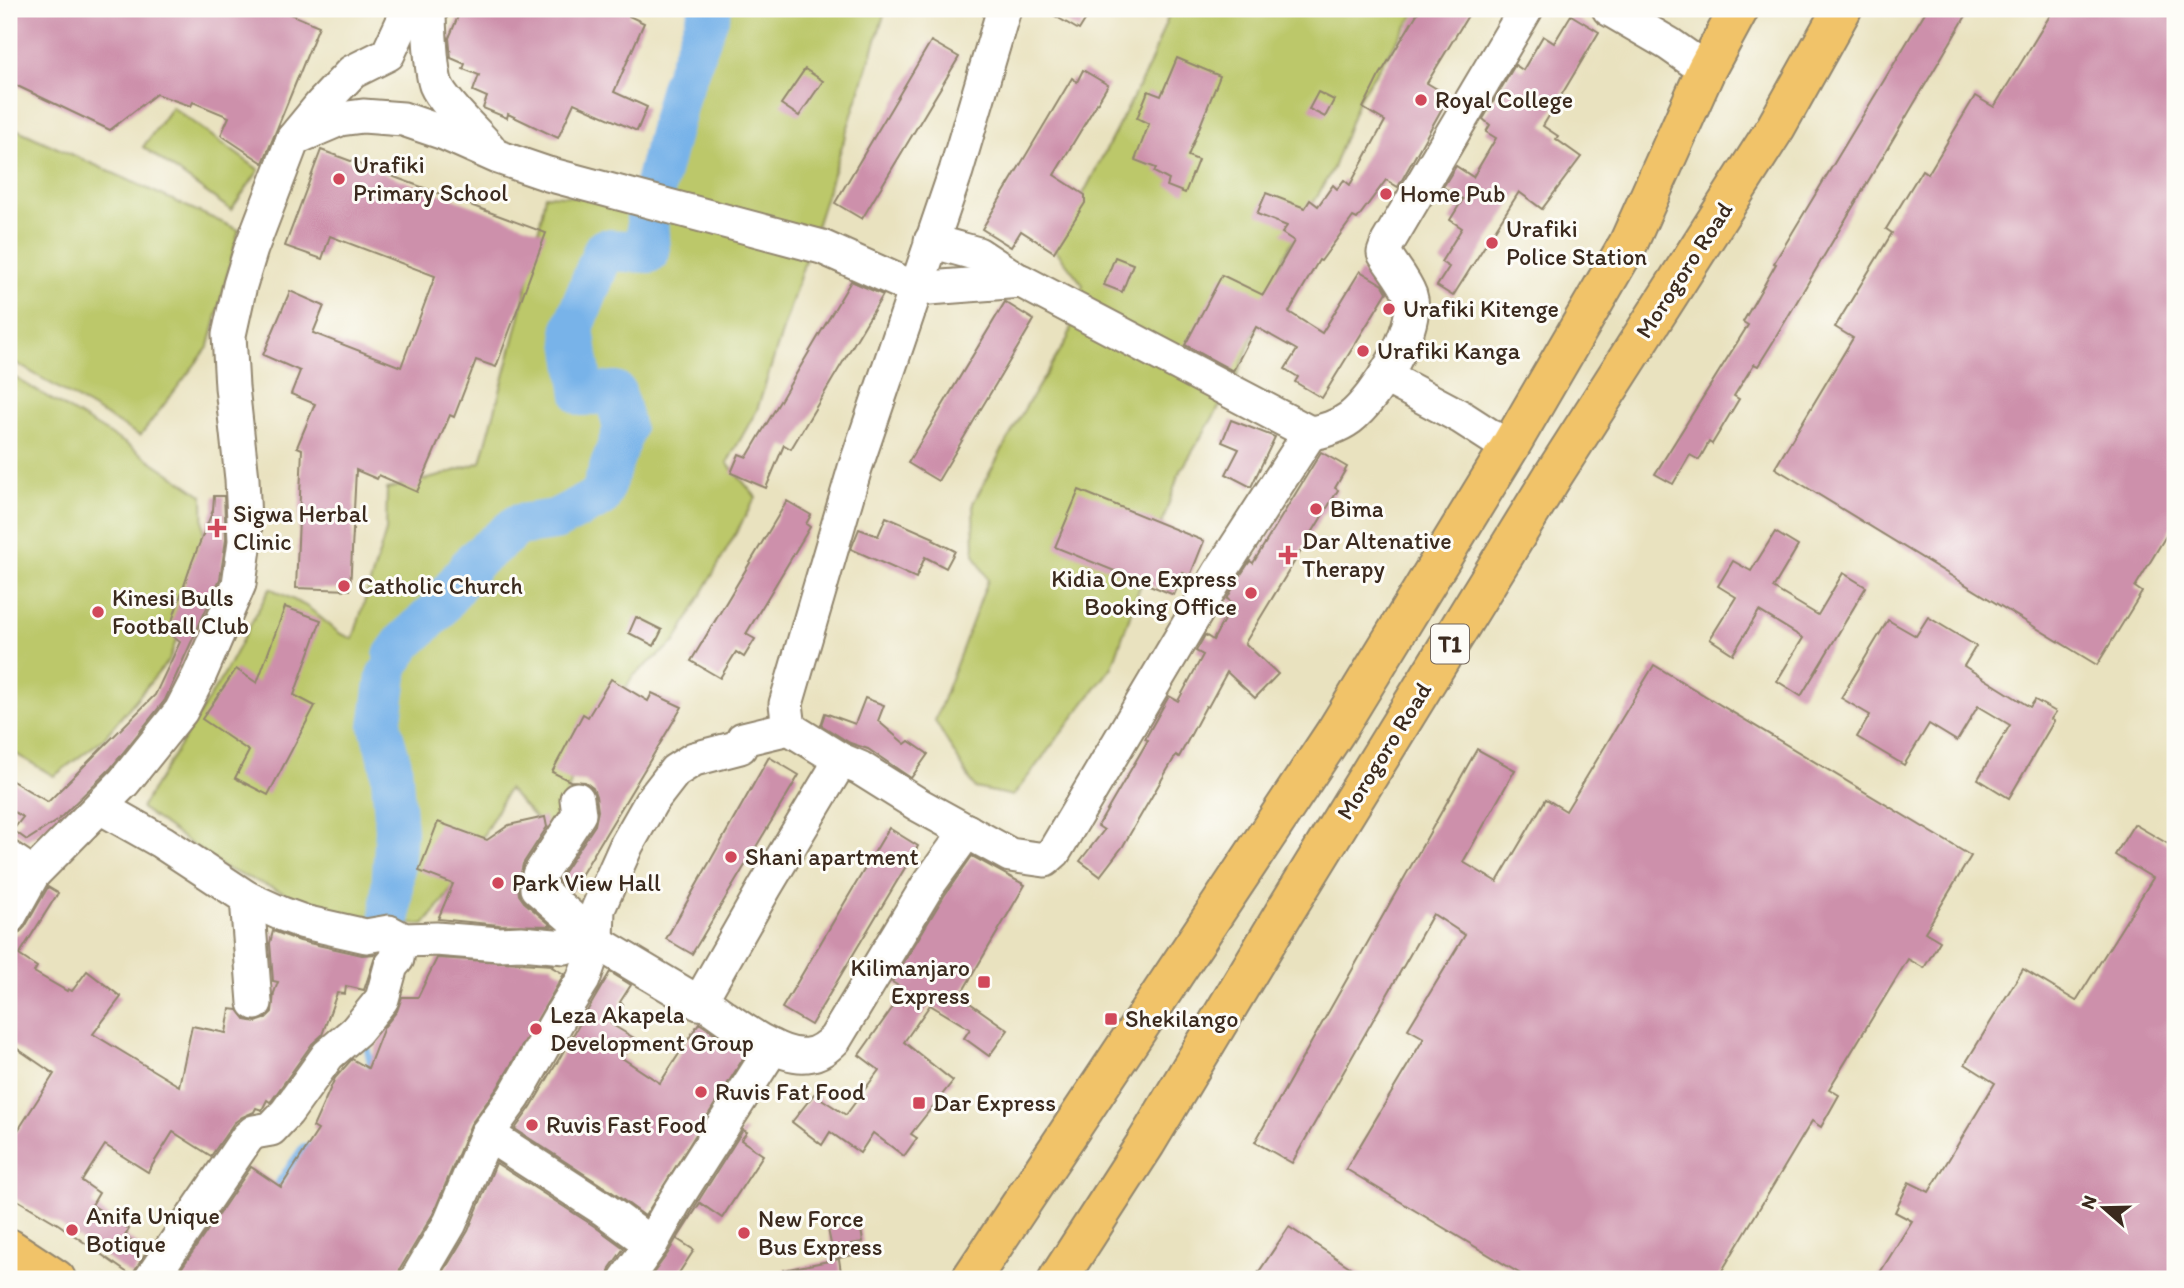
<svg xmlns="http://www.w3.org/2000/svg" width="2184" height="1288" font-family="Itim,sans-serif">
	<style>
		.green { fill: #bcc86a; stroke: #7c7944; stroke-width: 2 }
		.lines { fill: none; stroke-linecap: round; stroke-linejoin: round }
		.stream { stroke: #78b3e9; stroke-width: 7 }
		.river { stroke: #78b3e9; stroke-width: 42 }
		.building { fill: #cd90ab }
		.minor-casing { stroke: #92866e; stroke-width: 37 }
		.major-casing { stroke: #92866e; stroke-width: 42 }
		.highway-casing { stroke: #92866e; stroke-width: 42 }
		.minor { stroke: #fff; stroke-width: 33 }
		.major { stroke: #f1c369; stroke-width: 38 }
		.highway { stroke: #f1c369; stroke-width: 38 }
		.poi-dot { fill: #d1495b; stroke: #fdfcf7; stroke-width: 2.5 }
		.labels { text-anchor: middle; stroke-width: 6; stroke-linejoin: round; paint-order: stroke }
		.shield { fill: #fdfcf7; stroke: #75695f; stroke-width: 2 }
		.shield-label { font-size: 23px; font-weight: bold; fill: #3b2a1e }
		.poi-label { font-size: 24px; fill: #3b2a1e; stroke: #fdfcf7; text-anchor: start }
		.street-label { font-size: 24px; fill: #3b2a1e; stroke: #fdfcf7 }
	</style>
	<rect width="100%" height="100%" fill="#fdfcf7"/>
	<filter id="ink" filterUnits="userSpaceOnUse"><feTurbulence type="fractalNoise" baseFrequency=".0143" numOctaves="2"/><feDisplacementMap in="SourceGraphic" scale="14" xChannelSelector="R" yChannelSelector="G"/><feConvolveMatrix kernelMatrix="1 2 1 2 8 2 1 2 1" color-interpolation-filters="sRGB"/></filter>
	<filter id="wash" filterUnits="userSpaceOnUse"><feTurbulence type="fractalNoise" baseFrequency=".00686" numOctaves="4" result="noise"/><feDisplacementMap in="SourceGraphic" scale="28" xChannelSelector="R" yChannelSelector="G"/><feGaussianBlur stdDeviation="1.57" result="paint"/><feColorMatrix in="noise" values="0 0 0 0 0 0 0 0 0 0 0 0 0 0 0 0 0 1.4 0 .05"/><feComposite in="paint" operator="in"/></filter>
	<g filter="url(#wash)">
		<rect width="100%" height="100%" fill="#e9e2bf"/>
		<g class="green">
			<path d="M701,9H886L757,410L727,463L756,497L675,642L633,676L572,779L554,838L508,789C483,837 459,884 424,925L351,920L224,868L141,808L224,674L270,588L308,607L339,633L353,639L386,531L387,489L440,476L481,462C505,373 530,286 545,195L630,199L683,64Z"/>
			<path d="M1171,9H1418L1359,98L1333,168L1284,256L1236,379L1179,474L1112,667L1013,796L975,788L935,721L988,580L974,554L973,503L1025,408L1068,338L1083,285L1055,249L1149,66Z"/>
			<path d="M172,107L259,170L231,210L143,147Z"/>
			<path d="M9,126L239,230L209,346L140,436L9,359Z"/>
			<path d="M9,374L128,445L203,496L204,564L169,660L103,739L54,776L9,750Z"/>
		</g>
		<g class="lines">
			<g class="stream">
				<path d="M372,1069L367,1048L376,1028"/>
				<path d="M272,1191L303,1147L317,1144"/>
			</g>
			<g class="river">
				<path d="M394,656L404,642L435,613L474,561L518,525L555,520L600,497L624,429L615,392L583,395L573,328L604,250L649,252L647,218L680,91L711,9"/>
				<path d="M387,676L380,726L391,765L396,830L389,932"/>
			</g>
		</g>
		<g id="blocks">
			<g class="building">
				<path d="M9,9H278L319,26L263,163L221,135L229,117L193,102L191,106L156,94L110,130L9,82Z"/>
				<path d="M461,9H633L629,16L644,23L614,92L647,107L637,131L574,103L558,138L508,114L507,118L483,108L487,97L473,91L479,75L463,69L465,64L451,58L449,38Z"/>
				<path d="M1043,9H1092L1079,30Z"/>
				<path d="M1420,9H1472L1427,83L1449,96L1398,187L1386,180L1357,219L1353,217L1321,261L1319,260L1289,312L1322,333L1360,271L1383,285L1387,292L1322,398L1295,382L1298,377L1285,369L1297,350L1256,327L1233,371L1185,345L1222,275L1263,295L1294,241L1282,233L1287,226L1257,214L1266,193L1305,208L1310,200L1318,206L1333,185L1337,189L1344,180L1350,185L1385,121L1363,108L1378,78Z"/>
				<path d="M1927,9H1970L1773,342L1758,366L1754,364L1734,396L1739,399L1712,444L1709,442L1699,460L1690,455L1673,484L1655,474L1748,325L1743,322L1776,264L1774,263Z"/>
				<path d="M2054,9H2175V521L2135,587L2142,592L2097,665L1775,468L1853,338L1835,327L1892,233L1886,229L1922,170L1928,174L1975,96L1994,107Z"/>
				<path d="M1571,15L1599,32L1543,126L1558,136L1556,139L1581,157L1542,209L1519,192L1453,296L1437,286L1449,267L1441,262L1462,228L1450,220L1463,199L1443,187L1456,166L1473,177L1496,138L1486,132L1490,125L1483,119L1515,65L1523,70L1543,36L1554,43Z"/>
				<path d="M931,41L959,57L862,219L835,203Z"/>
				<path d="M1177,58L1220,76L1188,156L1198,160L1185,193L1167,186L1169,180L1154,172L1156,168L1135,160L1149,124L1137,118L1148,91L1161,96Z"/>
				<path d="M805,69L823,81L799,116L781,104Z"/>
				<path d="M1083,70L1108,85L1054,175L1085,195V203L1054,252L1021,231L1011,247L982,229L1072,78L1077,82Z"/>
				<path d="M1318,92L1334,100L1325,117L1309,109Z"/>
				<path d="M321,150L546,233L496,367L476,360L454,417L450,415L417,492L379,475L377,479L356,470L350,590L296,588L302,449L297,447L315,404L291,394L300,371L263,355L290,291L324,306L313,333L401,367L435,276L330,236L322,259L285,246Z"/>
				<path d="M1115,257L1133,264L1122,292L1104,285Z"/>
				<path d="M851,281L883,295L791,449L784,445L766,488L731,473L739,454L747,457Z"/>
				<path d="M1005,302L1034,320L938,481L908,463Z"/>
				<path d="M1231,420L1275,437L1251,487L1226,474L1239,449L1222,442Z"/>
				<path d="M1321,452L1347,467L1335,488L1338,490L1245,643L1278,674L1255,698L1227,672L1208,707L1206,706L1179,757L1176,755L1123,846L1100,876L1080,861L1104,830L1098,826L1148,740L1145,739L1169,696L1178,701L1203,655L1196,651L1205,635L1213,640L1233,603L1227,599L1236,582L1250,561L1253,563Z"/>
				<path d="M1079,490L1204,541L1190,576L1183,573L1174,595L1055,547Z"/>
				<path d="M214,496H224L226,540L220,579L165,700L110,769L58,820L27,840L13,830L23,817L9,809V779L48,802L155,695L180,642L168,633L192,562L213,510Z"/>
				<path d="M787,501L811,515L806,524L810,527L746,634L755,639L744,657L736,652L720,678L691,661Z"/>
				<path d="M886,517L934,538L933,540L955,551L946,568L925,557L916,578L851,549L859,529L878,536Z"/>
				<path d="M1775,532L1798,546L1773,588L1818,615L1843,573L1866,587L1801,696L1777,681L1803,638L1759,611L1733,654L1710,639L1736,597L1718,586L1733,561L1751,571Z"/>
				<path d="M285,607L321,620L294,695L315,706L268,795L235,778L249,751L202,719L236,669L257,683Z"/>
				<path d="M636,617L662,630L654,646L629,633Z"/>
				<path d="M1928,617L1976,646L1964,666L2030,707L2035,700L2056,712L2051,719L2054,721L2009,798L1978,779L2010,725L1978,706L1957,741L1929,724L1904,765L1857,737L1870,715L1841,698L1888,620L1916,636Z"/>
				<path d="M1654,665L1971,856L1925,932L1940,941L1924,968L1908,959L1829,1089L1839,1095L1821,1127L1812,1121L1717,1279H1529L1346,1169L1424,1038L1408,1029L1465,935L1433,914L1292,1163L1255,1142L1477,749L1515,770L1463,862L1497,882L1546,799L1566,811Z"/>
				<path d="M611,679L648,701L652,693L682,707L571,892L558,881L595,825L598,811L596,796L593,788L585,782L570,781L552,772L583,714L588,717Z"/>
				<path d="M865,698L884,705L878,721L905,744L909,741L928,754L911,778L868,749L850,743L821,725L825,713L855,724Z"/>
				<path d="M769,757L799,775L692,954L666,939Z"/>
				<path d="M545,817L547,827L523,864L518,886L519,895L524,902L552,926L499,925L438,919L453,884L419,871L438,822L487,840L509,825Z"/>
				<path d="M2134,824L2175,848V1279H1876L1912,1221L1895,1212L1909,1182L1929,1192L1995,1083L1965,1064L2023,969L2076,1001L2153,878L2115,855Z"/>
				<path d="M889,828L918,846L811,1025L782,1008Z"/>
				<path d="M972,856L1025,885L960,996L1008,1030L989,1056L964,1038L970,1029L930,1005L904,1042L953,1081L911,1134L917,1138L904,1156L873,1133L860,1153L830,1132L822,1145L792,1122L814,1094L846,1115L879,1070L859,1055L905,990L892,982L944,896Z"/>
				<path d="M48,887L58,893L19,955L37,967L34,972L67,991L68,989L72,991L87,971L121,997L93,1034L179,1086L192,1026L226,1033L230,1009L238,1010L246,1020L256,1022L265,1019L272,1012L274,993L278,982L273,981L270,943L273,931L300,941L362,955L376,954L364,990L346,986L345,994L337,993L322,1035L312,1044L272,1100L270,1102L267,1100L262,1110L256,1108L254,1112L242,1117L234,1123L211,1156L173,1132L148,1172L105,1145L82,1181L99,1193L92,1205L129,1229L125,1236L147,1250L132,1276L58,1224L9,1195V1127L17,1132L54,1074L9,1043V936L18,934L25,927Z"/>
				<path d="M437,958L553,965L552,967L564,974L498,1087L471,1124L433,1214L400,1269L398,1279H174L251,1167L281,1187L318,1130L313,1127L335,1078L352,1059L368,1068L384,1027L397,1011L402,997H418Z"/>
				<path d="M610,972L631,985L620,1002L623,1005L611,1024L634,1038L622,1058L660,1083L699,1023L746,1054L645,1216L615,1194L515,1129L531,1107Z"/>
				<path d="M743,1130L747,1132L741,1140L763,1155L722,1218L700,1203L677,1239L694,1250L675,1279H649L668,1253L692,1211Z"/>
				<path d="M496,1163L594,1226L624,1248L610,1268L607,1279H439L468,1231Z"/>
				<path d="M860,1223L863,1242L850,1244L853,1255L834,1259L828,1229Z"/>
				<path d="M1289,1227L1368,1279H1254Z"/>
				<path d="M839,1259L842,1279H784L783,1270Z"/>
			</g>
		</g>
	</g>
	<g filter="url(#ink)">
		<use href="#blocks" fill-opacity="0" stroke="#92866e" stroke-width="2"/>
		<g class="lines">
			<defs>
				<g id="minor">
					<path d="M429,9C429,25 431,71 436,85C443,102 476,133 489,148"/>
					<path d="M1609,9L1669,44L1706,70"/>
					<path d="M293,139L340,119L363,116L403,119L444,133L498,157L548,174L822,247L916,289L1021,281L1310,433C1323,432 1339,426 1350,418C1375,399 1421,327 1410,295C1405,281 1392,266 1384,253L1388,242L1526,9"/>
					<path d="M931,241L978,254L1019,281"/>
					<path d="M1386,377L1461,417L1509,448"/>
					<path d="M789,728L786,704L855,468L956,171L1004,9"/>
					<path d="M577,799L579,814L539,875L537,888L605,947L699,1003H705C730,1020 777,1059 807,1055C819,1054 827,1047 835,1039L928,885L967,831"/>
					<path d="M100,807L162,842L247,898L282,914L304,922L366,936L389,932L404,940L436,939L499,944L521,943L565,947L589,934"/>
					<path d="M9,858L33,874"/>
					<path d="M247,898L255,1003"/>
					<path d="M9,917L33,874L124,782L181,711L199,676L239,584L245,541L242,479L232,387L229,335L240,285L251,249L293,139L321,105L352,72L388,54L409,9"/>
					<path d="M699,1003L765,887L841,760"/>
					<path d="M487,1134L605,1210L651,1244"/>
					<path d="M151,1279L247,1138L254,1132L271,1129L287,1112L328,1055L356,1031L382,999L391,966L397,959L398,948L404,940"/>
					<path d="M417,1279L450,1223L487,1134L514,1097L559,1018L583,980L597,940L598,909L627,844L651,802L675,771L694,759L740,747L743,739L789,728L841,760L860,768L919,805L1010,855L1045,860L1054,852L1220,572L1310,433"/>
					<path d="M626,1279L651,1244L675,1201L773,1047"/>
				</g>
				<path id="major" d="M9,1248L56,1279"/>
				<g id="highway">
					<path d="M971,1279L1336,731L1509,448L1628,244L1706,70L1739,9"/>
					<path d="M1058,1279L1146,1143L1284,913L1554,474L1776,127L1842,9"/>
				</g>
			</defs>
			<use href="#minor" class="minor-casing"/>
			<use href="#major" class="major-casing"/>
			<use href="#highway" class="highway-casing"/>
			<use href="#minor" class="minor"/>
			<use href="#major" class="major"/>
			<use href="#highway" class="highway"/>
		</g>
	</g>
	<g class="poi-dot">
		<circle cx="1421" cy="100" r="7"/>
		<circle cx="339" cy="179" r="7"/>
		<circle cx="1386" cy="194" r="7"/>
		<circle cx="1492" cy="243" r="7"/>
		<circle cx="1389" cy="309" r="7"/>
		<circle cx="1363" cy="351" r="7"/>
		<circle cx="1316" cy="509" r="7"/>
		<path d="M213.5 517.5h7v7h7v7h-7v7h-7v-7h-7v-7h7z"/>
		<path d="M1284.5 544.5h7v7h7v7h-7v7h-7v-7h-7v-7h7z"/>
		<circle cx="344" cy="586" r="7"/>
		<circle cx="1251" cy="593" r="7"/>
		<circle cx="98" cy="612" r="7"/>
		<circle cx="731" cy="857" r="7"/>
		<circle cx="498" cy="883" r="7"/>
		<rect x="977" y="975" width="14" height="14" rx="3.5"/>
		<rect x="1104" y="1012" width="14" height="14" rx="3.5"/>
		<circle cx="536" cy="1029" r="7"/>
		<circle cx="701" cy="1092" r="7"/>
		<rect x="912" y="1096" width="14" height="14" rx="3.5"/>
		<circle cx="532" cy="1125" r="7"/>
		<circle cx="72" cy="1230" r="7"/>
		<circle cx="744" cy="1233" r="7"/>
	</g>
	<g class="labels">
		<rect class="shield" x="1431" y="624.5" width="38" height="39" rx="5"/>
		<g class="shield-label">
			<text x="1450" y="652">T1</text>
		</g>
		<g class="poi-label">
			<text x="1435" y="108">Royal College</text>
			<text x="353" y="173">Urafiki<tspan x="353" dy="28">Primary School</tspan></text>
			<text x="1400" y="202">Home Pub</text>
			<text x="1506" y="237">Urafiki<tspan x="1506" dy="28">Police Station</tspan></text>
			<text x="1403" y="317">Urafiki Kitenge</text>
			<text x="1377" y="359">Urafiki Kanga</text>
			<text x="1330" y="517">Bima</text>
			<text x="233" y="522">Sigwa Herbal<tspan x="233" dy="28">Clinic</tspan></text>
			<text x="1302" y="549">Dar Altenative<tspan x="1302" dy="28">Therapy</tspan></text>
			<text x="1237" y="587" text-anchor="end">Kidia One Express<tspan x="1237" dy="28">Booking Office</tspan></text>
			<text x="358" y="594">Catholic Church</text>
			<text x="112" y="606">Kinesi Bulls<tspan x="112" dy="28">Football Club</tspan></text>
			<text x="745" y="865">Shani apartment</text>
			<text x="512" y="891">Park View Hall</text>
			<text x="970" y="976" text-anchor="end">Kilimanjaro<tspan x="970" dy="28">Express</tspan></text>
			<text x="550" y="1023">Leza Akapela<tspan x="550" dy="28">Development Group</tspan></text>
			<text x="1125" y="1027">Shekilango</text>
			<text x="715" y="1100">Ruvis Fat Food</text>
			<text x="933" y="1111">Dar Express</text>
			<text x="546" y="1133">Ruvis Fast Food</text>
			<text x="86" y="1224">Anifa Unique<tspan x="86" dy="28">Botique</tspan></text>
			<text x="758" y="1227">New Force<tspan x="758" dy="28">Bus Express</tspan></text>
		</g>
		<g class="street-label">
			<text transform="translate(1684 270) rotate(-57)" y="8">Morogoro Road</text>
			<text transform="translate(1384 751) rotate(-58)" y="8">Morogoro Road</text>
		</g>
	</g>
	<rect width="2184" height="1288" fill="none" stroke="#fdfcf7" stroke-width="35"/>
	<g transform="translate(2104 1208) rotate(290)" stroke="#fdfcf7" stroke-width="5" paint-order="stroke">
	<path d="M0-5L12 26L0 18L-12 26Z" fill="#3b2a1e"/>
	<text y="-10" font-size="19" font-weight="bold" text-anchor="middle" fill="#3b2a1e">N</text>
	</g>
</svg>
